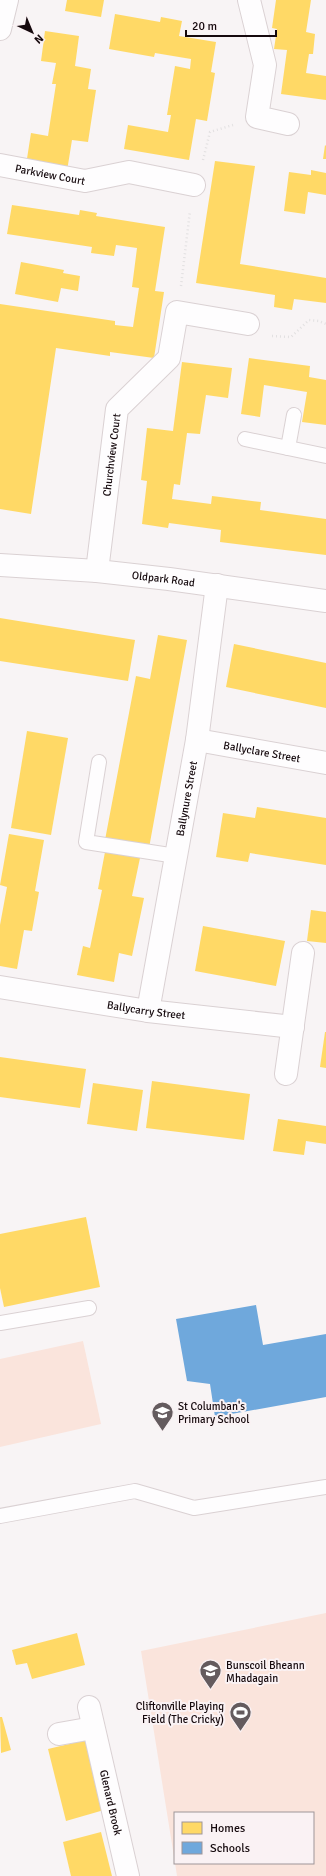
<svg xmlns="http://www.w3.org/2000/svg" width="326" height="1876" font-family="Signika,sans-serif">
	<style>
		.green { fill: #fae4dc }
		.homes { fill: #ffd966 }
		.schools { fill: #6fa8dc }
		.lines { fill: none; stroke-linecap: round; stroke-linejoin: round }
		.lane-casing { stroke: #dad1d3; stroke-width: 16 }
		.street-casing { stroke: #dad1d3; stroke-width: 24 }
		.secondary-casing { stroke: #dad1d3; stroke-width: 24 }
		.path { stroke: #e2e0e1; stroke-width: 2.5; stroke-dasharray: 1 3; stroke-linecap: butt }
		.lane { stroke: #fefdfe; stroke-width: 14 }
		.street { stroke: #fefdfe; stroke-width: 22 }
		.secondary { stroke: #fefdfe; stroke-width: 22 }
		.labels { text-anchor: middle; stroke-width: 4; stroke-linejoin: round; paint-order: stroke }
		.street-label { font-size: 11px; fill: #15090d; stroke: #faf2f4 }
		.poi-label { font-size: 11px; fill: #15090d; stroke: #faf2f4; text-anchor: start }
	</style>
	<rect width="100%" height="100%" fill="#f8f4f5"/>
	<g class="green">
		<path d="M83,1341L101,1424L0,1447V1359Z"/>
		<path d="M326,1613V1876H177L175,1863H313V1813H175V1863L141,1651Z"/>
	</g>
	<g class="homes">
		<path d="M67,0H104L101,17L65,11Z"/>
		<path d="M276,0H311L306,32L315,34L313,54H309L306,73L326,76V100L281,94L287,50L274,49L277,29L272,28Z"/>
		<path d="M115,14L160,22L161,17L182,21L179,36L216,42L211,72L215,73L207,121L196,119L189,160L124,149L128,125L168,132L171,115H167L175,66L190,69L191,59L155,53L154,57L109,49Z"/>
		<path d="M45,31L79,36L75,66L91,69L88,89L96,90L88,142L72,140L67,171L26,165L31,133L48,136L56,84H52L56,63L41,61Z"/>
		<path d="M325,145L326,146V159H323Z"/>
		<path d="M215,161L255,166L240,264L326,278V303L294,299L292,310L274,307L275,295L196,283Z"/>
		<path d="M311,170L326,173V195L308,192L305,214L284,211L289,172L311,175Z"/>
		<path d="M12,205L79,215L80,210L97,213L96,216L165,227L155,291L164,292L154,358L110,352V356L56,348L31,514L0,509V304L115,321V325L133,327L139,288L132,287L137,248L116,245L114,256L91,253L92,247L7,234Z"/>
		<path d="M21,262L64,270L63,273L80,276L78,291L61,288L58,302L15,294Z"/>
		<path d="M249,358L310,366L309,377L326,380V425L302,422L307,392L264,385L260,417L241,414Z"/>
		<path d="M182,362L232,368L228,398L206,395L200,434L187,433L180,485L174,484L172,499L211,504L212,496L261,502L260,510L326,519V555L220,542L221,530L169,523L168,528L142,524L147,481L141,480L147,428L173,431Z"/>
		<path d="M0,618L135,640L128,681L0,661Z"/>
		<path d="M158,635L187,640L149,848L105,840L136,676L150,679Z"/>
		<path d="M234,644L326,663V708L226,687Z"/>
		<path d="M27,731L68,738L51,835L11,828Z"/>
		<path d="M257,807L326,818V865L250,853L248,862L216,857L223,813L255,818Z"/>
		<path d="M9,834L44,840L35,891L39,892L32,931L24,930L17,969L0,966V925L7,887L0,885Z"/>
		<path d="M105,852L140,858L132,896L144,898L132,956L119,953L114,982L77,975L83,946L90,948L102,890L98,889Z"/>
		<path d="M311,910L326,912V943L307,941Z"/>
		<path d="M203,926L285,941L276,986L195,971Z"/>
		<path d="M325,1032H326V1068L320,1067Z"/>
		<path d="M0,1057L86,1069L80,1108L0,1097Z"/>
		<path d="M152,1081L250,1094L244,1140L146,1128Z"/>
		<path d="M93,1083L143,1090L137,1131L87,1124Z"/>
		<path d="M278,1119L326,1126V1144L306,1141L304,1155L273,1151Z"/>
		<path d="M86,1217L100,1287L4,1307L0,1288V1234Z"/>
		<path d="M77,1633L85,1665L32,1679L27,1663L16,1665L12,1650Z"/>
		<path d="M0,1717H2L11,1750L1,1753Z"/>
		<path d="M86,1740L104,1810L66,1821L48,1749Z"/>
		<path d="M101,1832L112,1876H71L63,1842Z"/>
	</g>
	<path class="schools" d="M256,1305L263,1345L326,1334V1397L215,1417L210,1384L187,1381L176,1319Z"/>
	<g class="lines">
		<defs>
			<g id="lane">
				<path d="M245,439L326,456"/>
				<path d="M288,448L294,415"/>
				<path d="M99,762L86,842L176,856"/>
				<path d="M0,1323L89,1308"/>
				<path d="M0,1516L135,1491L194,1508L326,1487"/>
			</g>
			<g id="street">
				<path d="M249,0L265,65L257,117L288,124"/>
				<path d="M0,29L7,0"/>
				<path id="s1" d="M0,165L85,181L129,172L194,185"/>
				<path id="s2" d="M97,571L117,409L169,358L177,312L248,324"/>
				<path id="s3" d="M197,740L326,763"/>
				<path id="s4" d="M0,987L148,1011L293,1027"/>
				<path id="s5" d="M148,1011L197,740L217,585"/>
				<path d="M286,1074L303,953"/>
				<path id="s6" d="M89,1707L128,1876"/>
				<path d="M59,1734L93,1728"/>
			</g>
			<g id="secondary">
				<path id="s7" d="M0,565L97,571L169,579L326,601"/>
			</g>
		</defs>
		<use href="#lane" class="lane-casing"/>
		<use href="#street" class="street-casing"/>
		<use href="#secondary" class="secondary-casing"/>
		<g class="path">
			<path d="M203,160L210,132L233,125"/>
			<path d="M181,286L190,211"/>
			<path d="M272,336L291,337L309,320L319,321L326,324"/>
		</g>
		<use href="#lane" class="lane"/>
		<use href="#street" class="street"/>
		<use href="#secondary" class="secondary"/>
	</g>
	<defs>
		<symbol id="school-pin" viewBox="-11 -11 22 30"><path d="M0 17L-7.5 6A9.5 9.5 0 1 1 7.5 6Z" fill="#645b5e" stroke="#faf2f4"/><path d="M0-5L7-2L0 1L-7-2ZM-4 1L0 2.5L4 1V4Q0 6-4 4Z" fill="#fff"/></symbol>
		<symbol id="stadium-pin" viewBox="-11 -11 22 30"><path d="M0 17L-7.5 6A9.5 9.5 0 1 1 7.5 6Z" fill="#645b5e" stroke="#faf2f4"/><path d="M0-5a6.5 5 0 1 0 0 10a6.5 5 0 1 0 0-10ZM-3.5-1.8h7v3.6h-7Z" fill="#fff"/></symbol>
	</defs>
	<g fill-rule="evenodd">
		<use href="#school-pin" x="150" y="1400" width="25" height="34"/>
		<use href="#school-pin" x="198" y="1658" width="25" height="34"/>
		<use href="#stadium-pin" x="228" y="1700" width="25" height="34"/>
	</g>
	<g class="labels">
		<g class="street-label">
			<text dy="4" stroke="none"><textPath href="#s1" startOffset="51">Parkview Court</textPath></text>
			<text dy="4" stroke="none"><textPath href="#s2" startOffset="117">Churchview Court</textPath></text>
			<text dy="4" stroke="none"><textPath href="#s7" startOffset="164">Oldpark Road</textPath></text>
			<text dy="4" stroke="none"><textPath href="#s3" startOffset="66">Ballyclare Street</textPath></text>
			<text dy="4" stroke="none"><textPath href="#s5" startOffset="216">Ballynure Street</textPath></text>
			<text dy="4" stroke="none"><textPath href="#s4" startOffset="148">Ballycarry Street</textPath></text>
			<text dy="4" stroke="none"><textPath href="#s6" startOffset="98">Glenard Brook</textPath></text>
		</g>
		<g class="poi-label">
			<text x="178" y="1410">St Columban's<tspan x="178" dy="13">Primary School</tspan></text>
			<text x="226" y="1669">Bunscoil Bheann<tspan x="226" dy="13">Mhadagain</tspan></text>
			<text x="224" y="1710" text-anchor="end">Cliftonville Playing<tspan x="224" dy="13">Field (The Cricky)</tspan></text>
		</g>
	</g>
	<rect x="174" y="1812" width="140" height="52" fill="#faf2f4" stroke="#9e9598"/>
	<rect x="182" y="1822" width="20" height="12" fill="#ffd966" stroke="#9e9598"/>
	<text x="210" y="1832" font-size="12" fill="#15090d">Homes</text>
	<rect x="182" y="1842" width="20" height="12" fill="#6fa8dc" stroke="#9e9598"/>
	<text x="210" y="1852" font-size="12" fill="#15090d">Schools</text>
	<g transform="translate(32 32) rotate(136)" stroke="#faf2f4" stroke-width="3" paint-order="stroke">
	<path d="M0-3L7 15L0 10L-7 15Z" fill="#15090d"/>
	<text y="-6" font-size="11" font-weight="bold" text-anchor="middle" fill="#15090d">N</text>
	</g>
	<path d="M186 30v6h90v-6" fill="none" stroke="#15090d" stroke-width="2"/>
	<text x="192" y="30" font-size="12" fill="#15090d" stroke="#faf2f4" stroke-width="3" paint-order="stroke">20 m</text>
</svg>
